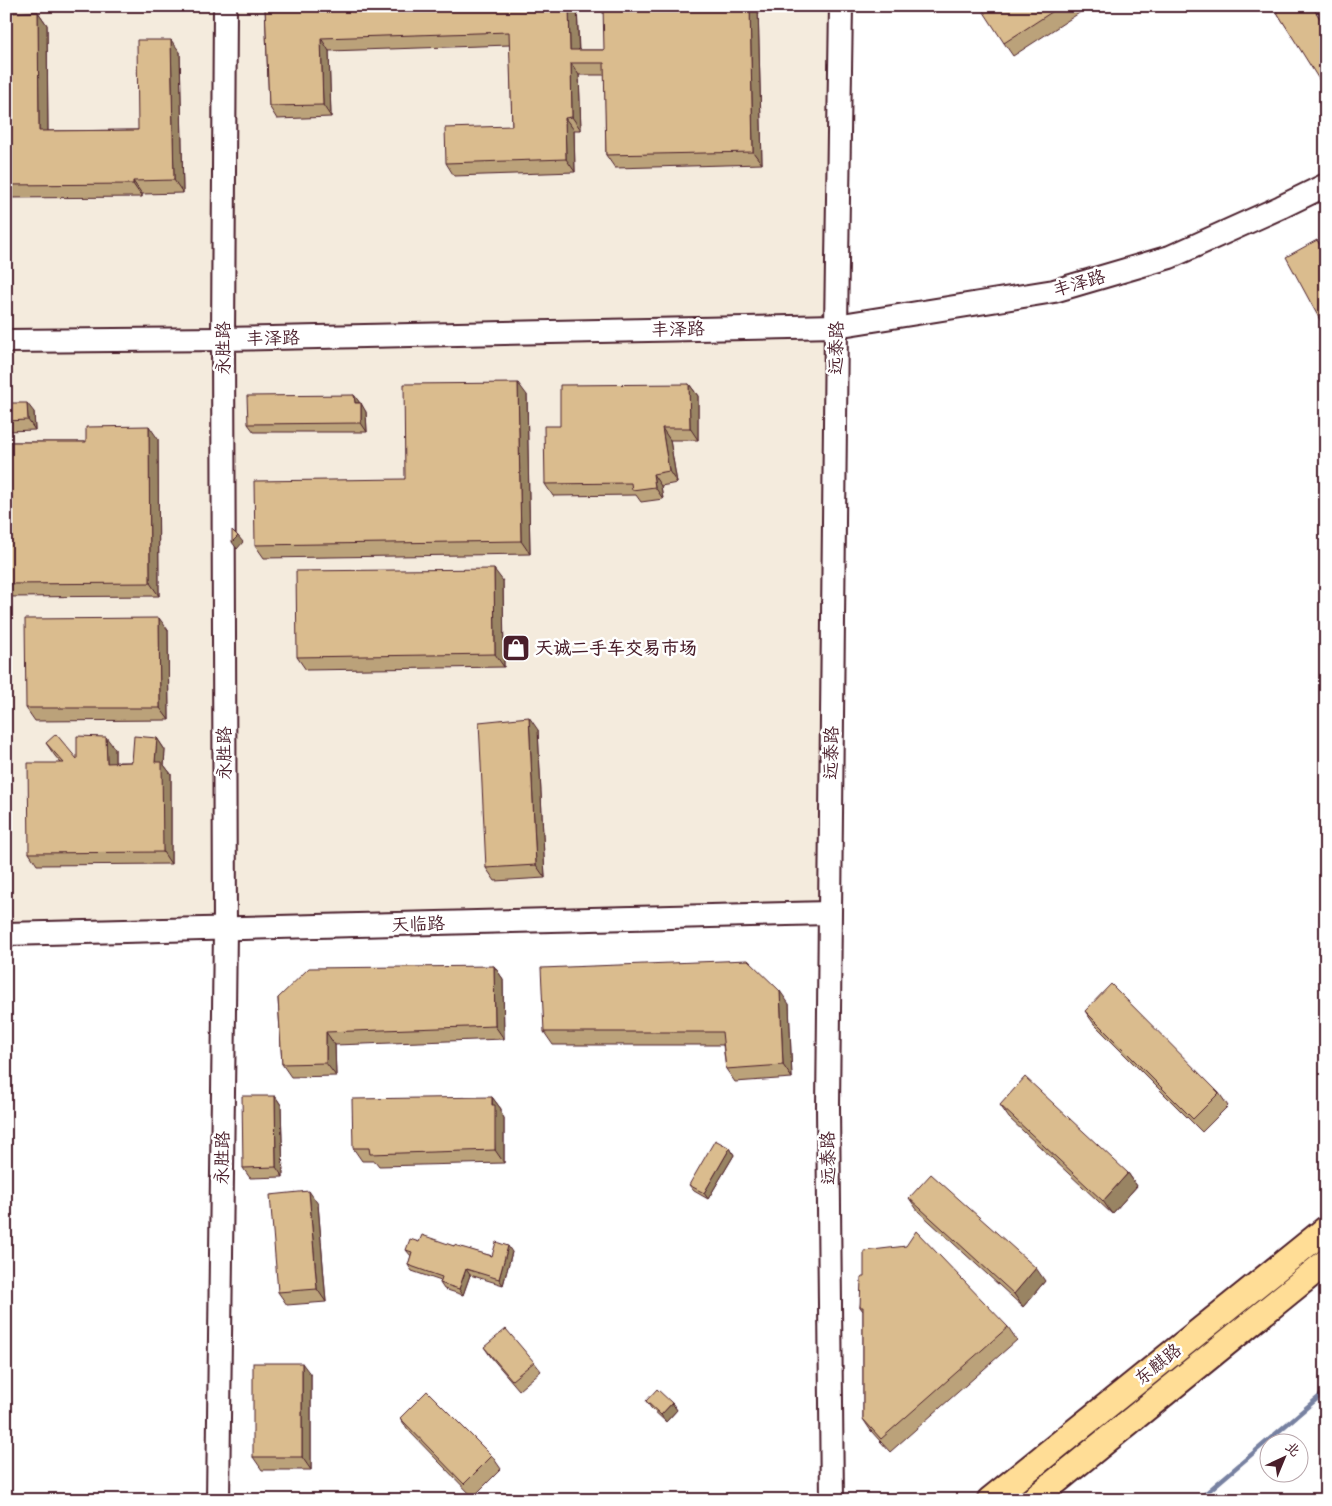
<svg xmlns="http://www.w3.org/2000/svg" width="1332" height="1506" font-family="'Balsamiq Sans','LXGW WenKai TC',sans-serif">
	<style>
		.built { fill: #f4ebdd }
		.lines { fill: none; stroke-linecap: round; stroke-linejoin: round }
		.stream { stroke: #7781a1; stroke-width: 4.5 }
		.secondary-casing { stroke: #4a1f2b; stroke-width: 26 }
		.primary-casing { stroke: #4a1f2b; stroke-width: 29 }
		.secondary { stroke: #fff; stroke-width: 22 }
		.primary { stroke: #ffdd96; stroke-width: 25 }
		.wall { fill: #bba27a; stroke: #4a1f2b }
		.shaded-wall { fill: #998463; stroke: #4a1f2b }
		.building { fill: #dabc8e; stroke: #4a1f2b }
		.labels { text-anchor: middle; stroke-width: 5; stroke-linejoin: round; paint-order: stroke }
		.street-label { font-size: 18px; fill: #4a1f2b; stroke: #fff }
		.poi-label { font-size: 18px; font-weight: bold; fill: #4a1f2b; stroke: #fff; text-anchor: start }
	</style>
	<rect width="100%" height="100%" fill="#fff"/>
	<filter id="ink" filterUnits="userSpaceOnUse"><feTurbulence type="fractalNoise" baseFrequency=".02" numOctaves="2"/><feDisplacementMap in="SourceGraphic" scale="10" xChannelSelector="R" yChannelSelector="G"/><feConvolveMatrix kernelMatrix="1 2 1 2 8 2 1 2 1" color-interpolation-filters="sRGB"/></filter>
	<g filter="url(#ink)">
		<path class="built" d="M6,6H841L829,913L6,925Z"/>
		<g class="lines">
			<path class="stream" d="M1198,1500L1326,1391"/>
			<defs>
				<g id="secondary">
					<path d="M6,341L223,339L836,326L1054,291L1170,257L1281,207L1326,185"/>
					<path d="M6,934L829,913"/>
					<path d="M218,1500L225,929L223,339L225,6"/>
					<path d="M832,1500L828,1108L836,326L841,6"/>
				</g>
				<g id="primary">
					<path d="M990,1500L1326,1229"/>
					<path d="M1033,1500L1326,1262"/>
				</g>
			</defs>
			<use href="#secondary" class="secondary-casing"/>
			<use href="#primary" class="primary-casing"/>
			<use href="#secondary" class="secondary"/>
			<use href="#primary" class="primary"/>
		</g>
		<g class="wall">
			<path d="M265,6H577L579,50H604L758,6L762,164L615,168L606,155L605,75H579L581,130H574L575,172L454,176L446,163L512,126L510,45L329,51L331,117L277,119L269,106Z"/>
			<path d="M1010,6H1090L1013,56L1004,43Z"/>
			<path d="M1273,6H1312L1326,27V88Z"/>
			<path d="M38,12L47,25L48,131L138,130L180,52L183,193L142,194V197L6,198V13Z"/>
			<path d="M689,384L698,396V440H670L677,483L661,486L663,499L641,502L636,495L553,496L545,484L560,426Z"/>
			<path d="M354,395L366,412L367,432H254L248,424Z"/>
			<path d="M527,395L530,554L264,558L255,545L405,479Z"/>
			<path d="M6,403L34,412L35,430L6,431Z"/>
			<path d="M158,439L159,596L6,597V442H86Z"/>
			<path d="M503,581L504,667L306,670L297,657Z"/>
			<path d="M168,630L169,720L35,721L26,708Z"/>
			<path d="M6,717L9,720L10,747H6Z"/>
			<path d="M538,730L545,878L495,881L486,868Z"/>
			<path d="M157,738L165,750L164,765L171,774V864L37,865L29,853L61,763L55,756L46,743L77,759L115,749V762H132Z"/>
			<path d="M6,779L9,783L10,817H6Z"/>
			<path d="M494,966L503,979L504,1039L335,1045L336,1076L291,1077L282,1064L278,998Z"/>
			<path d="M789,1004L792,1078L735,1082L726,1069L723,1045H553L544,1032Z"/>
			<path d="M1085,1011L1219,1093L1228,1106L1202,1132L1094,1024Z"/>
			<path d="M275,1096L281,1105L283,1177L250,1178L243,1168Z"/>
			<path d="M492,1097L501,1109V1113L504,1118V1163L379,1166L375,1161H362L353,1148Z"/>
			<path d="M1000,1105L1128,1173L1137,1186L1112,1214L1009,1118Z"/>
			<path d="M730,1148L734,1155L708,1199L694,1191L689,1185Z"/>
			<path d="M909,1198L1045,1281L1023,1307L918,1211Z"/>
			<path d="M318,1204L326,1302L287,1305L278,1292Z"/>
			<path d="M419,1242L454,1246L492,1256L512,1252L503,1285L470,1275L463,1295L444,1289L440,1283L441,1281L412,1271L408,1265L411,1256L406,1250Z"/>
			<path d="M906,1246L1008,1327L1017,1340L890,1452L871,1431L863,1419V1311L860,1307L864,1277Z"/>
			<path d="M484,1347L534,1362L541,1371L519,1390L491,1357Z"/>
			<path d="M311,1375V1470H262L253,1457Z"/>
			<path d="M646,1401L672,1403L677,1410L666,1422L651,1408Z"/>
			<path d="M400,1418L492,1456L501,1469L473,1497L409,1431Z"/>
		</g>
		<g class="shaded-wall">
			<path d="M569,6H577L579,62L570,50Z"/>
			<path d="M750,6H758L762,164L753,152Z"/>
			<path d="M38,12L47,25L48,144L39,131Z"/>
			<path d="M321,38L329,51L331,117L323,105Z"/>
			<path d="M171,40L180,52L183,193L174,180Z"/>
			<path d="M571,63L579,75L581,130L572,117Z"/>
			<path d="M565,118L574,130L575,172L566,159Z"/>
			<path d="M133,181L142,194V197L133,184Z"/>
			<path d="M1317,240L1326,251V255Z"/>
			<path d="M518,383L527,395L530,554L521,541Z"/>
			<path d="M689,384L698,396V440L690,428Z"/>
			<path d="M354,395L360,403H355Z"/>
			<path d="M27,403L34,412L35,430L28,420Z"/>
			<path d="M361,403L366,412L367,432L361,423Z"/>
			<path d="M149,426L158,439L159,596L150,583Z"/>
			<path d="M662,428L670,440L677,483L669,471Z"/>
			<path d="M653,474L661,486L663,499L655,487Z"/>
			<path d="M238,536L243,542L237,549L232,542Z"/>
			<path d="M494,569L503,581L504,667L495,654Z"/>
			<path d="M159,618L168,630L169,720L160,708Z"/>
			<path d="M6,717L9,720L10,747L6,742Z"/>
			<path d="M529,717L538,730L545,878L536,865Z"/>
			<path d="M106,737L115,749V775L107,763Z"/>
			<path d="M157,738L165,750L164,765L171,774V864L163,852L155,762Z"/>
			<path d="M6,779L9,783L10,817L6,811Z"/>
			<path d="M494,966L503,979L504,1039L495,1026Z"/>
			<path d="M780,991L789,1004L792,1078L783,1065Z"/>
			<path d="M326,1032L335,1045L336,1076L326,1063Z"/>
			<path d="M275,1096L281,1105L283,1177L276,1167Z"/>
			<path d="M492,1097L501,1109V1113L504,1118V1163L495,1150Z"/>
			<path d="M730,1148L734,1155L708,1199L704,1193Z"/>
			<path d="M1128,1173L1137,1186L1112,1214L1103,1201Z"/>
			<path d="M309,1191L318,1204L326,1302L317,1289Z"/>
			<path d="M508,1246L512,1252L503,1285L499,1279Z"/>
			<path d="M1036,1268L1045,1281L1023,1307L1014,1294Z"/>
			<path d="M466,1269L470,1275L463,1295L459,1289Z"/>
			<path d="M302,1363L311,1375V1470L302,1457Z"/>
			<path d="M672,1403L677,1410L666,1422L661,1415Z"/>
		</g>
		<g class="building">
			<path d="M265,6H569L570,50H604L603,6H750L753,152L606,155L604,63H571L572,117L565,118L566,159L446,163L445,128L512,126L509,32L321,38L323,105L269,106Z"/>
			<path d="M980,6L1010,7L1061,6L1004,43Z"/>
			<path d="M1273,6H1312L1326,28V77L1320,81Z"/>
			<path d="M38,12L39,131L138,130L137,40H171L174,180L133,181V184L6,185V13Z"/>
			<path d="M1317,240L1326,255V331L1286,257Z"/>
			<path d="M518,383L521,541L255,545L254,481L405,479L404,384Z"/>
			<path d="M689,384L690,428H662L669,471L653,474L655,487L632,490L631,483L545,484L544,426H560V385Z"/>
			<path d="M354,395L355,403H361V423L248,424L247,396Z"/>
			<path d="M6,403H27L28,420L6,421Z"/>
			<path d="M149,426L150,583L6,584V442H86V427Z"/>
			<path d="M232,530L238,536L232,542Z"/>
			<path d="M494,569L495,654L297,657L296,571Z"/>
			<path d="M159,618L160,708H26L25,619Z"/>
			<path d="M529,717L536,865L486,868L479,722Z"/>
			<path d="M56,734L77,759V736L106,737L107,763L132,762L134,736L157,738L155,762H162L163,852L29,853L28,763H64L46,743Z"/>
			<path d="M748,960L780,991L783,1065L726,1069L722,1032H544L541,968Z"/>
			<path d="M494,966L495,1026L326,1032V1063L282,1064L278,998L309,968Z"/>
			<path d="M1111,984L1219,1093L1193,1119L1085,1011Z"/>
			<path d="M1025,1077L1128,1173L1103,1201L1000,1105Z"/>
			<path d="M242,1096H275L276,1167L243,1168Z"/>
			<path d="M492,1097V1105H495V1150L370,1154L369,1148H353L352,1099Z"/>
			<path d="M715,1140L730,1148L704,1193L689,1185Z"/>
			<path d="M931,1174L1036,1268L1014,1294L909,1198Z"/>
			<path d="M309,1191L317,1289L278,1292L270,1195Z"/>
			<path d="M916,1231L1008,1327L881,1439L863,1419V1307H860L861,1277H864V1251L906,1246Z"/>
			<path d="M422,1235L454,1246V1245L492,1256L496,1242L508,1246L499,1279L466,1269L459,1289L440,1283L442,1277L408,1265L412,1252L406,1250L410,1239L419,1242Z"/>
			<path d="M506,1329L534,1362L512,1380L484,1347Z"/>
			<rect x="253" y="1363" width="49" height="94"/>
			<path d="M657,1389L672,1403L661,1415L646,1401Z"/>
			<path d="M427,1391L492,1456L464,1484L400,1418Z"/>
			<path d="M753,1496L757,1500H750Z"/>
		</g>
	</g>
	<defs>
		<symbol id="shop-square" viewBox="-11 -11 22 22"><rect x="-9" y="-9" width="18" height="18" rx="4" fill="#4a1f2b" stroke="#fff"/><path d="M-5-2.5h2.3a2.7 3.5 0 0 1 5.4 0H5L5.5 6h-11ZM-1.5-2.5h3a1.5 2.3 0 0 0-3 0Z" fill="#fff"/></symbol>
	</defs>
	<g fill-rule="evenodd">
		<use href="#shop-square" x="500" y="632" width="32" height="32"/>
	</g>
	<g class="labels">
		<g class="street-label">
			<text transform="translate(1079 283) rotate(-16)" y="6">丰泽路</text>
			<text transform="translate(678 329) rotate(-1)" y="6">丰泽路</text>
			<text transform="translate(273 338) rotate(-1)" y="6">丰泽路</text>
			<text transform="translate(223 348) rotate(-90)" y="6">永胜路</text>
			<text transform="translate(836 348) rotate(-89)" y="6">远泰路</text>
			<text transform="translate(224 753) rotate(-90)" y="6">永胜路</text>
			<text transform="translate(831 753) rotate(-89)" y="6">远泰路</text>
			<text transform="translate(418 924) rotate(-2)" y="6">天临路</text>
			<text transform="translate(222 1158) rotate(-89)" y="6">永胜路</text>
			<text transform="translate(828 1158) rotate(-91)" y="6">远泰路</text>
			<text transform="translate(1158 1364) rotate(-39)" y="6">东麒路</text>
		</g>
		<g class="poi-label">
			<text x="535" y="654">天诚二手车交易市场</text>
		</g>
	</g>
	<rect width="1332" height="1506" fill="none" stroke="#fff" stroke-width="25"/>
	<rect x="12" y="12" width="1307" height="1481" fill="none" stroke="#4a1f2b" stroke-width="2" filter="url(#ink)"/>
	<g transform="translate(1284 1458) rotate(44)"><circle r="24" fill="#ffffff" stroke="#b7a5aa"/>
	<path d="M0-4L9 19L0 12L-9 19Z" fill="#4a1f2b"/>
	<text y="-8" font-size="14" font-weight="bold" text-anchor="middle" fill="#4a1f2b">北</text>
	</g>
</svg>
